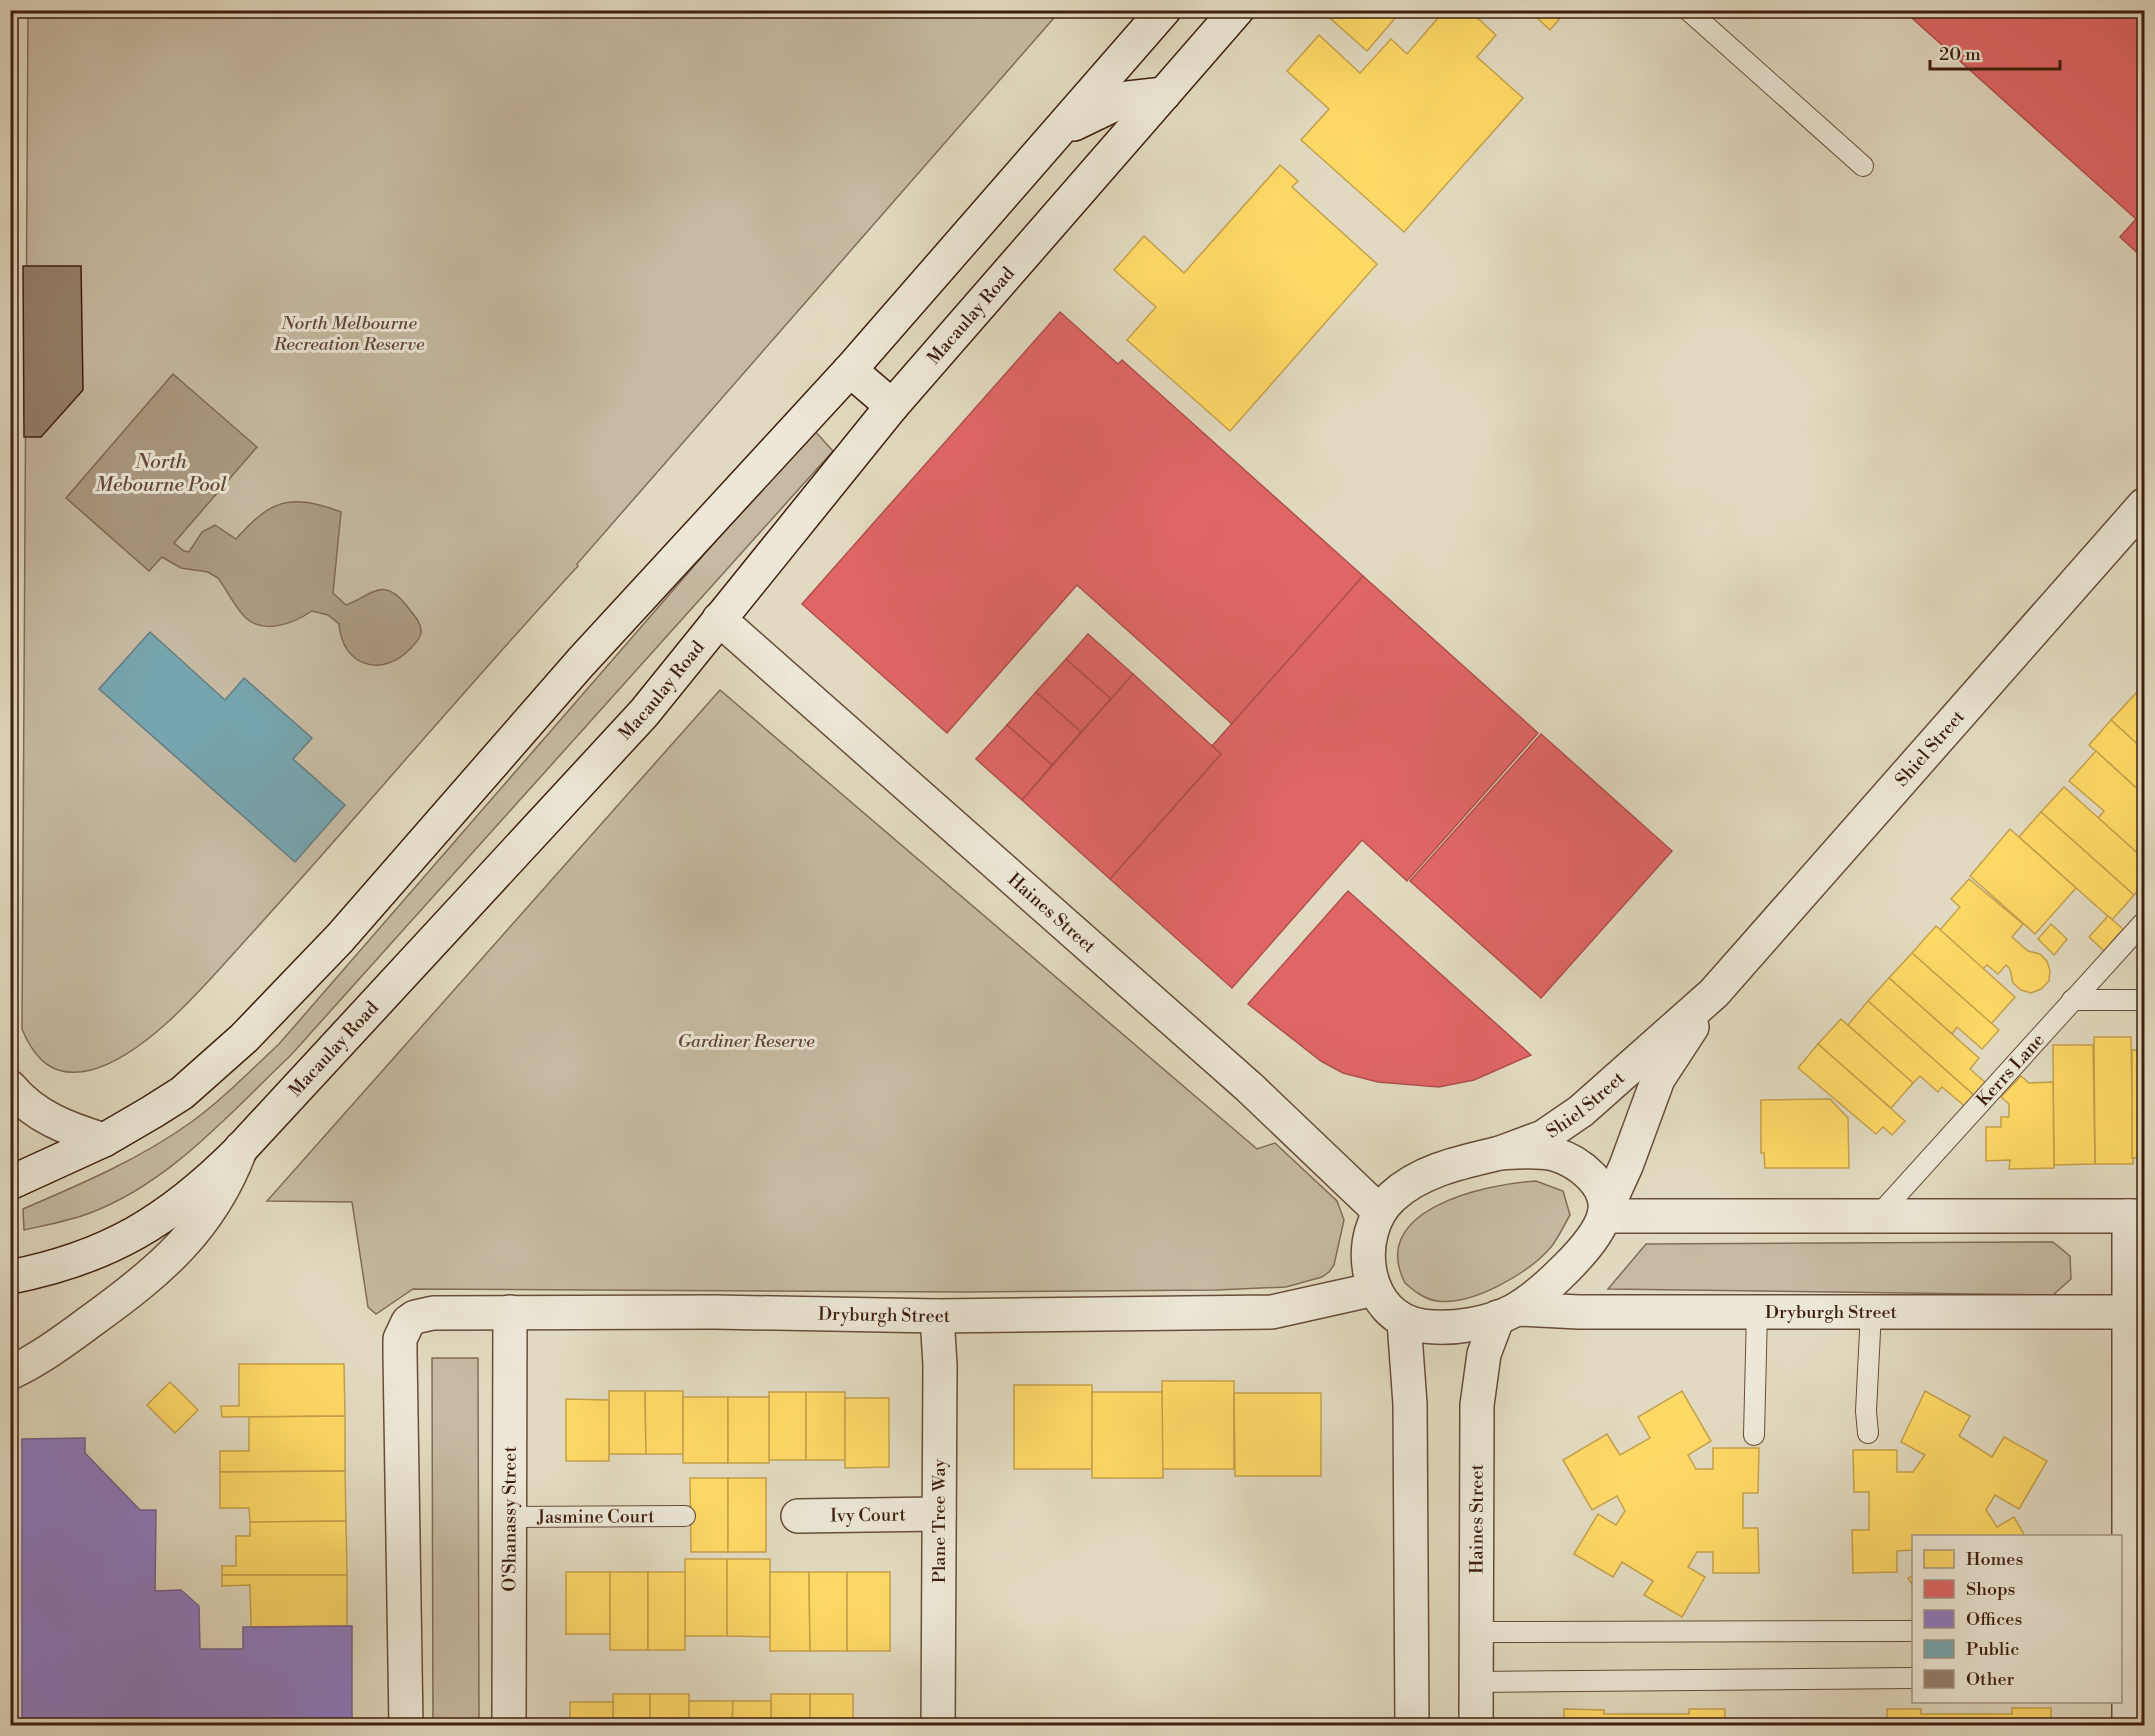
<svg xmlns="http://www.w3.org/2000/svg" width="2155" height="1736" font-family="'Libre Bodoni',serif">
	<style>
		.green { fill: #c6baa2; stroke: #826c58; stroke-width: 1.5 }
		.water { fill: #ab9a83; stroke: #806854; stroke-width: 1.5 }
		.homes { fill: #ffd966; stroke: #c5a14c; stroke-width: 1.5 }
		.shops { fill: #e06666; stroke: #b0504c; stroke-width: 1.5 }
		.offices { fill: #8e7cc3; stroke: #76608d; stroke-width: 1.5 }
		.public { fill: #76a5af; stroke: #667c7f; stroke-width: 1.5 }
		.building { fill: #94806b; stroke: #3f1e0e; stroke-width: 1.5 }
		.lines { fill: none; stroke-linecap: round; stroke-linejoin: round }
		.service-casing { stroke: #684d3a; stroke-width: 22 }
		.minor-casing { stroke: #684d3a; stroke-width: 36 }
		.tertiary-casing { stroke: #684d3a; stroke-width: 36 }
		.secondary-casing { stroke: #3f1e0e; stroke-width: 36 }
		.service { stroke: #ece7d6; stroke-width: 20 }
		.minor { stroke: #ece7d6; stroke-width: 33 }
		.tertiary { stroke: #ece7d6; stroke-width: 33 }
		.secondary { stroke: #ece7d6; stroke-width: 33 }
		.labels { text-anchor: middle; stroke-width: 6; stroke-linejoin: round; paint-order: stroke }
		.street-label { font-size: 18px; fill: #3f1e0e; stroke: #ece7d6 }
		.park-label { font-size: 18px; font-style: italic; fill: #614533; stroke: #ece7d6 }
		.water-label { font-size: 20px; font-style: italic; fill: #654937; stroke: #ece7d6 }
	</style>
	<rect width="100%" height="100%" fill="#e2dac0"/>
	<filter id="stains"><feTurbulence type="fractalNoise" baseFrequency=".00333" numOctaves="4"/><feColorMatrix values="0 0 0 0 .2 0 0 0 0 .09 0 0 0 0 .02 0 0 0 .5 -.17"/></filter>
	<radialGradient id="worn" r=".72"><stop offset=".6" stop-color="#630" stop-opacity="0"/><stop offset="1" stop-color="#630" stop-opacity=".3"/></radialGradient>
	<g class="green">
		<path d="M28,11H1060L577,564L578,566C505,645 435,726 364,807C324,853 284,898 243,943C206,984 146,1056 91,1070C55,1079 36,1062 22,1029Z"/>
		<path d="M813,429L833,451L291,1055C231,1112 170,1183 90,1213C69,1221 46,1225 24,1230L23,1209C81,1184 138,1160 190,1123C222,1100 250,1071 279,1044Z"/>
		<path d="M720,690L1257,1149L1275,1143L1337,1201L1344,1220L1334,1265L1329,1272L1322,1277L1286,1287L1217,1290L968,1292L413,1289L376,1314L368,1307L352,1202L267,1201Z"/>
		<path d="M1536,1181L1563,1191L1570,1215C1564,1225 1559,1237 1551,1247C1529,1273 1472,1306 1437,1301C1424,1299 1414,1291 1405,1283C1367,1209 1486,1184 1536,1181Z"/>
		<path d="M2053,1242L2070,1256L2071,1279L2053,1295L1608,1289L1646,1244Z"/>
		<path d="M432,1358H478L479,1723H433Z"/>
	</g>
	<path class="water" d="M173,374L257,447L174,543L184,551L189,552L202,532L215,525L236,539C272,499 289,493 341,512L333,593L346,605C372,595 383,576 406,605C412,613 422,622 421,633C420,639 415,644 411,648C382,679 342,666 339,624L328,615L312,611C294,623 264,635 246,618C235,608 227,590 218,578L208,572L181,568L162,557L149,571L66,498Z"/>
	<g class="homes">
		<path d="M1325,10H1402L1367,51L1323,12Z"/>
		<path d="M1445,10H1469L1496,35L1477,57L1523,98L1404,232L1301,140L1329,109L1287,71L1319,35L1360,73L1391,39L1407,54Z"/>
		<path d="M1529,10H1567L1550,30Z"/>
		<path d="M1280,165L1298,181L1292,187L1377,264L1230,431L1127,340L1156,307L1114,270L1144,236L1184,273Z"/>
		<path d="M2136,693L2144,701V750L2111,720Z"/>
		<path d="M2111,720L2144,750V795L2089,745Z"/>
		<path d="M2096,751L2144,795V859L2098,818L2104,811L2069,781Z"/>
		<path d="M2064,787L2144,859V883L2134,895L2041,812Z"/>
		<path d="M2041,812L2134,895L2112,920L2019,837Z"/>
		<path d="M2010,829L2076,888L2035,934L1970,876Z"/>
		<path d="M1969,879L2023,924L2012,937L2028,951L2040,954L2047,961L2050,971L2049,981L2041,989L2031,993L2021,990L2013,983L2010,969L2006,965L1998,974L1987,965L1983,969L1940,930L1960,907L1951,899Z"/>
		<path d="M2108,916L2123,929L2104,951L2089,937Z"/>
		<path d="M2051,924L2067,939L2054,955L2038,939Z"/>
		<path d="M1936,926L2015,997L1991,1024L1912,953Z"/>
		<path d="M1912,953L1999,1030L1982,1049L1957,1027L1952,1034L1889,978Z"/>
		<path d="M1889,978L1979,1058L1970,1069L1987,1084L1976,1097L1868,1001Z"/>
		<path d="M1868,1001L1976,1097L1967,1108L1942,1087L1938,1092L1920,1076L1913,1083L1848,1025Z"/>
		<path d="M1841,1019L1913,1083L1891,1108L1818,1044Z"/>
		<path d="M2094,1037H2131L2133,1164H2095Z"/>
		<path d="M1818,1044L1905,1121L1892,1135L1883,1127L1876,1134L1798,1068Z"/>
		<path d="M2053,1045H2093L2095,1164L2054,1165Z"/>
		<rect x="2132" y="1050" width="12" height="108"/>
		<path d="M2021,1076L2029,1083L2053,1082L2054,1168L2009,1169L2010,1160L1986,1161V1127H2001V1117H2009V1104L2001,1097Z"/>
		<path d="M1830,1099L1848,1118L1849,1168H1765L1764,1153H1761V1100Z"/>
		<path d="M239,1364H344L345,1416L222,1417L221,1406H239Z"/>
		<rect x="1162" y="1381" width="72" height="88"/>
		<path d="M170,1382L198,1410L175,1433L147,1405Z"/>
		<rect x="1014" y="1385" width="78" height="84"/>
		<path d="M609,1391H645L646,1454H609Z"/>
		<path d="M645,1391H683V1454H646Z"/>
		<path d="M1682,1391L1711,1441L1688,1455L1696,1469H1713V1448H1759L1758,1493H1743V1528H1758L1759,1573H1713V1552H1697L1688,1567L1705,1577L1682,1617L1644,1595L1653,1581L1622,1562L1613,1577L1574,1554L1598,1514L1616,1525L1625,1511L1617,1496L1592,1510L1563,1460L1607,1434L1620,1455L1650,1438L1638,1417Z"/>
		<path d="M1925,1391L1970,1416L1959,1436L1992,1457L2004,1437L2047,1461L2019,1509L1995,1495L1986,1510L1997,1527L2014,1517L2025,1536H1914V1550L1897,1551V1572L1853,1573L1852,1530H1869V1492H1854L1853,1450H1897V1472H1913L1925,1455L1901,1442Z"/>
		<rect x="769" y="1392" width="37" height="68"/>
		<rect x="806" y="1392" width="39" height="68"/>
		<path d="M1092,1392H1162L1163,1478H1092Z"/>
		<path d="M1234,1393H1321V1476H1235Z"/>
		<rect x="683" y="1397" width="45" height="66"/>
		<rect x="728" y="1397" width="41" height="66"/>
		<path d="M845,1398H889V1467L845,1468Z"/>
		<path d="M566,1399L609,1400V1461H566Z"/>
		<path d="M345,1416V1471L220,1472V1451H249V1417Z"/>
		<path d="M345,1471L346,1521L250,1522L249,1508H220V1472Z"/>
		<path d="M690,1478H728V1552H691Z"/>
		<rect x="728" y="1478" width="38" height="74"/>
		<path d="M346,1521L347,1575H222V1566H236V1536H250V1522Z"/>
		<rect x="685" y="1559" width="42" height="77"/>
		<path d="M727,1559H770V1637L727,1636Z"/>
		<rect x="566" y="1572" width="44" height="62"/>
		<rect x="610" y="1572" width="38" height="78"/>
		<rect x="648" y="1572" width="37" height="78"/>
		<path d="M770,1572H809L810,1651H770Z"/>
		<path d="M809,1572H847V1651H810Z"/>
		<rect x="847" y="1572" width="43" height="79"/>
		<path d="M222,1575H347V1626L251,1627L250,1585L222,1586Z"/>
		<path d="M1914,1575V1588L1908,1578Z"/>
		<rect x="613" y="1694" width="37" height="32"/>
		<rect x="650" y="1694" width="39" height="32"/>
		<rect x="771" y="1694" width="39" height="32"/>
		<rect x="810" y="1694" width="43" height="32"/>
		<path d="M689,1701H733L732,1726H689Z"/>
		<path d="M733,1701H771V1726H732Z"/>
		<rect x="570" y="1702" width="43" height="24"/>
		<path d="M2012,1708H2051V1726H1887V1709H1921V1714H2012Z"/>
		<path d="M1564,1709L1604,1710V1714H1689V1709H1725V1726H1564Z"/>
	</g>
	<g class="shops">
		<path d="M1903,10H2144V259L2120,237L2136,219Z"/>
		<path d="M1060,312L1118,364L1122,360L1363,576L1232,724L1077,585L947,733L802,604Z"/>
		<path d="M1363,576L1538,733L1407,881L1362,840L1232,988L1110,879L1221,754L1212,746Z"/>
		<path d="M1088,634L1133,674L1111,699L1066,659Z"/>
		<path d="M1066,659L1111,699L1081,732L1036,692Z"/>
		<path d="M1133,674L1221,754L1110,879L1022,800Z"/>
		<path d="M1036,692L1081,732L1052,765L1007,725Z"/>
		<path d="M1007,725L1052,765L1022,800L976,759Z"/>
		<path d="M1541,734L1672,851L1541,998L1410,881Z"/>
		<path d="M1348,891L1531,1055L1474,1080L1439,1087L1378,1082L1343,1073L1321,1061L1248,1004Z"/>
	</g>
	<path class="offices" d="M85,1438V1453L140,1510H156L155,1591L181,1590L199,1606L200,1649H243V1627L352,1626V1726H22V1439Z"/>
	<path class="public" d="M150,632L225,700L244,678L312,738L293,759L345,805L295,862L99,689Z"/>
	<path class="building" d="M23,266H81L83,390L41,437H24Z"/>
	<g class="lines">
		<defs>
			<g id="service">
				<path d="M1688,10L1863,166"/>
				<path d="M2072,1000H2144"/>
				<path id="s1" d="M1876,1218L2144,922"/>
				<path d="M1868,1433L1866,1411L1871,1312"/>
				<path d="M1754,1435L1757,1312"/>
				<path id="s2" d="M509,1517L685,1516"/>
				<path d="M1476,1632L1914,1631"/>
				<path d="M1477,1682L1914,1678"/>
			</g>
			<g id="minor">
				<path id="s3" d="M719,619L1249,1087L1379,1211"/>
				<path id="s4" d="M1500,1153L1543,1137L1581,1111L1714,993L2144,505"/>
				<path d="M1500,1153C1517,1152 1537,1150 1554,1154C1578,1161 1612,1186 1604,1215C1597,1244 1541,1295 1515,1310C1489,1324 1452,1330 1423,1326C1363,1318 1352,1234 1392,1197C1421,1170 1462,1162 1500,1153Z"/>
				<path d="M1605,1212L1626,1166L1658,1079L1692,1027"/>
				<path d="M1604,1216H2144"/>
				<path id="s5" d="M1517,1309L1579,1312H2144"/>
				<path d="M937,1316L940,1365L938,1726"/>
				<path d="M1404,1321L1410,1404L1412,1726"/>
				<path id="s6" d="M798,1516L939,1514"/>
				<path id="s7" d="M406,1726L400,1354V1339L408,1322L415,1317L433,1313L715,1312L937,1316L1272,1312L1375,1289"/>
				<path id="s8" d="M509,1726L510,1312"/>
				<path id="s9" d="M1476,1726L1477,1405L1484,1354L1498,1317"/>
				<path d="M2129,1726V1216"/>
			</g>
			<g id="tertiary">
				<path d="M10,1087C35,1117 68,1129 104,1140"/>
				<path d="M10,1373C40,1359 65,1340 91,1321C159,1272 211,1229 241,1148"/>
			</g>
			<g id="secondary">
				<path d="M1074,124L1128,98L1164,94"/>
				<path d="M850,370L892,406"/>
				<path d="M10,1183L104,1140L152,1112L182,1093L244,1038L340,938L581,662L850,370L1164,10"/>
				<path id="s10" d="M10,1277C108,1258 169,1221 239,1151L644,713L892,406L1237,10"/>
			</g>
		</defs>
		<use href="#service" class="service-casing"/>
		<use href="#minor" class="minor-casing"/>
		<use href="#tertiary" class="tertiary-casing"/>
		<use href="#secondary" class="secondary-casing"/>
		<use href="#service" class="service"/>
		<use href="#minor" class="minor"/>
		<use href="#tertiary" class="tertiary"/>
		<use href="#secondary" class="secondary"/>
	</g>
	<g class="labels">
		<g class="street-label">
			<text dy="6" stroke="none"><textPath href="#s10" startOffset="1377">Macaulay Road</textPath></text>
			<text dy="6" stroke="none"><textPath href="#s10" startOffset="891">Macaulay Road</textPath></text>
			<text dy="6" stroke="none"><textPath href="#s4" startOffset="596">Shiel Street</textPath></text>
			<text dy="6" stroke="none"><textPath href="#s3" startOffset="444">Haines Street</textPath></text>
			<text dy="6" stroke="none"><textPath href="#s10" startOffset="405">Macaulay Road</textPath></text>
			<text dy="6" stroke="none"><textPath href="#s1" startOffset="200">Kerrs Lane</textPath></text>
			<text dy="6" stroke="none"><textPath href="#s4" startOffset="99">Shiel Street</textPath></text>
			<text dy="6" stroke="none"><textPath href="#s5" startOffset="314">Dryburgh Street</textPath></text>
			<text dy="6" stroke="none"><textPath href="#s7" startOffset="884">Dryburgh Street</textPath></text>
			<text dy="6" stroke="none"><textPath href="#s6" startOffset="70">Ivy Court</textPath></text>
			<text dy="6" stroke="none"><textPath href="#s2" startOffset="87">Jasmine Court</textPath></text>
			<text dy="6" stroke="none"><textPath href="#s8" startOffset="207">O'Shanassy Street</textPath></text>
			<text dy="6" stroke="none"><textPath href="#s9" startOffset="207">Haines Street</textPath></text>
			<text transform="translate(939 1521) rotate(-90)" y="6">Plane Tree Way</text>
		</g>
		<g class="park-label">
			<text x="349" y="329">North Melbourne<tspan x="349" dy="21">Recreation Reserve</tspan></text>
			<text x="746" y="1047">Gardiner Reserve</text>
		</g>
		<g class="water-label">
			<text x="161" y="468">North<tspan x="161" dy="23">Mebourne Pool</tspan></text>
		</g>
	</g>
	<rect width="2155" height="1736" fill="none" stroke="#e2dac0" stroke-width="36"/>
	<rect x="12" y="12" width="2131" height="1712" fill="none" stroke="#3f1e0e" stroke-width="3"/>
	<rect x="18" y="18" width="2119" height="1700" fill="none" stroke="#3f1e0e" stroke-width="1.5"/>
	<rect x="1912" y="1535" width="210" height="168" fill="#ece7d6" stroke="#a79786" stroke-width="1.5"/>
	<rect x="1924" y="1550" width="30" height="18" fill="#ffd966" stroke="#a79786" stroke-width="1.5"/>
	<text x="1966" y="1565" font-size="18" fill="#3f1e0e">Homes</text>
	<rect x="1924" y="1580" width="30" height="18" fill="#e06666" stroke="#a79786" stroke-width="1.5"/>
	<text x="1966" y="1595" font-size="18" fill="#3f1e0e">Shops</text>
	<rect x="1924" y="1610" width="30" height="18" fill="#8e7cc3" stroke="#a79786" stroke-width="1.5"/>
	<text x="1966" y="1625" font-size="18" fill="#3f1e0e">Offices</text>
	<rect x="1924" y="1640" width="30" height="18" fill="#76a5af" stroke="#a79786" stroke-width="1.5"/>
	<text x="1966" y="1655" font-size="18" fill="#3f1e0e">Public</text>
	<rect x="1924" y="1670" width="30" height="18" fill="#94806b" stroke="#a79786" stroke-width="1.5"/>
	<text x="1966" y="1685" font-size="18" fill="#3f1e0e">Other</text>
	<path d="M1930 60v9h130v-9" fill="none" stroke="#3f1e0e" stroke-width="3"/>
	<text x="1939" y="60" font-size="18" fill="#3f1e0e" stroke="#ece7d6" stroke-width="4.5" paint-order="stroke">20 m</text>
	<rect width="100%" height="100%" filter="url(#stains)"/>
	<rect width="100%" height="100%" fill="url(#worn)"/>
</svg>
